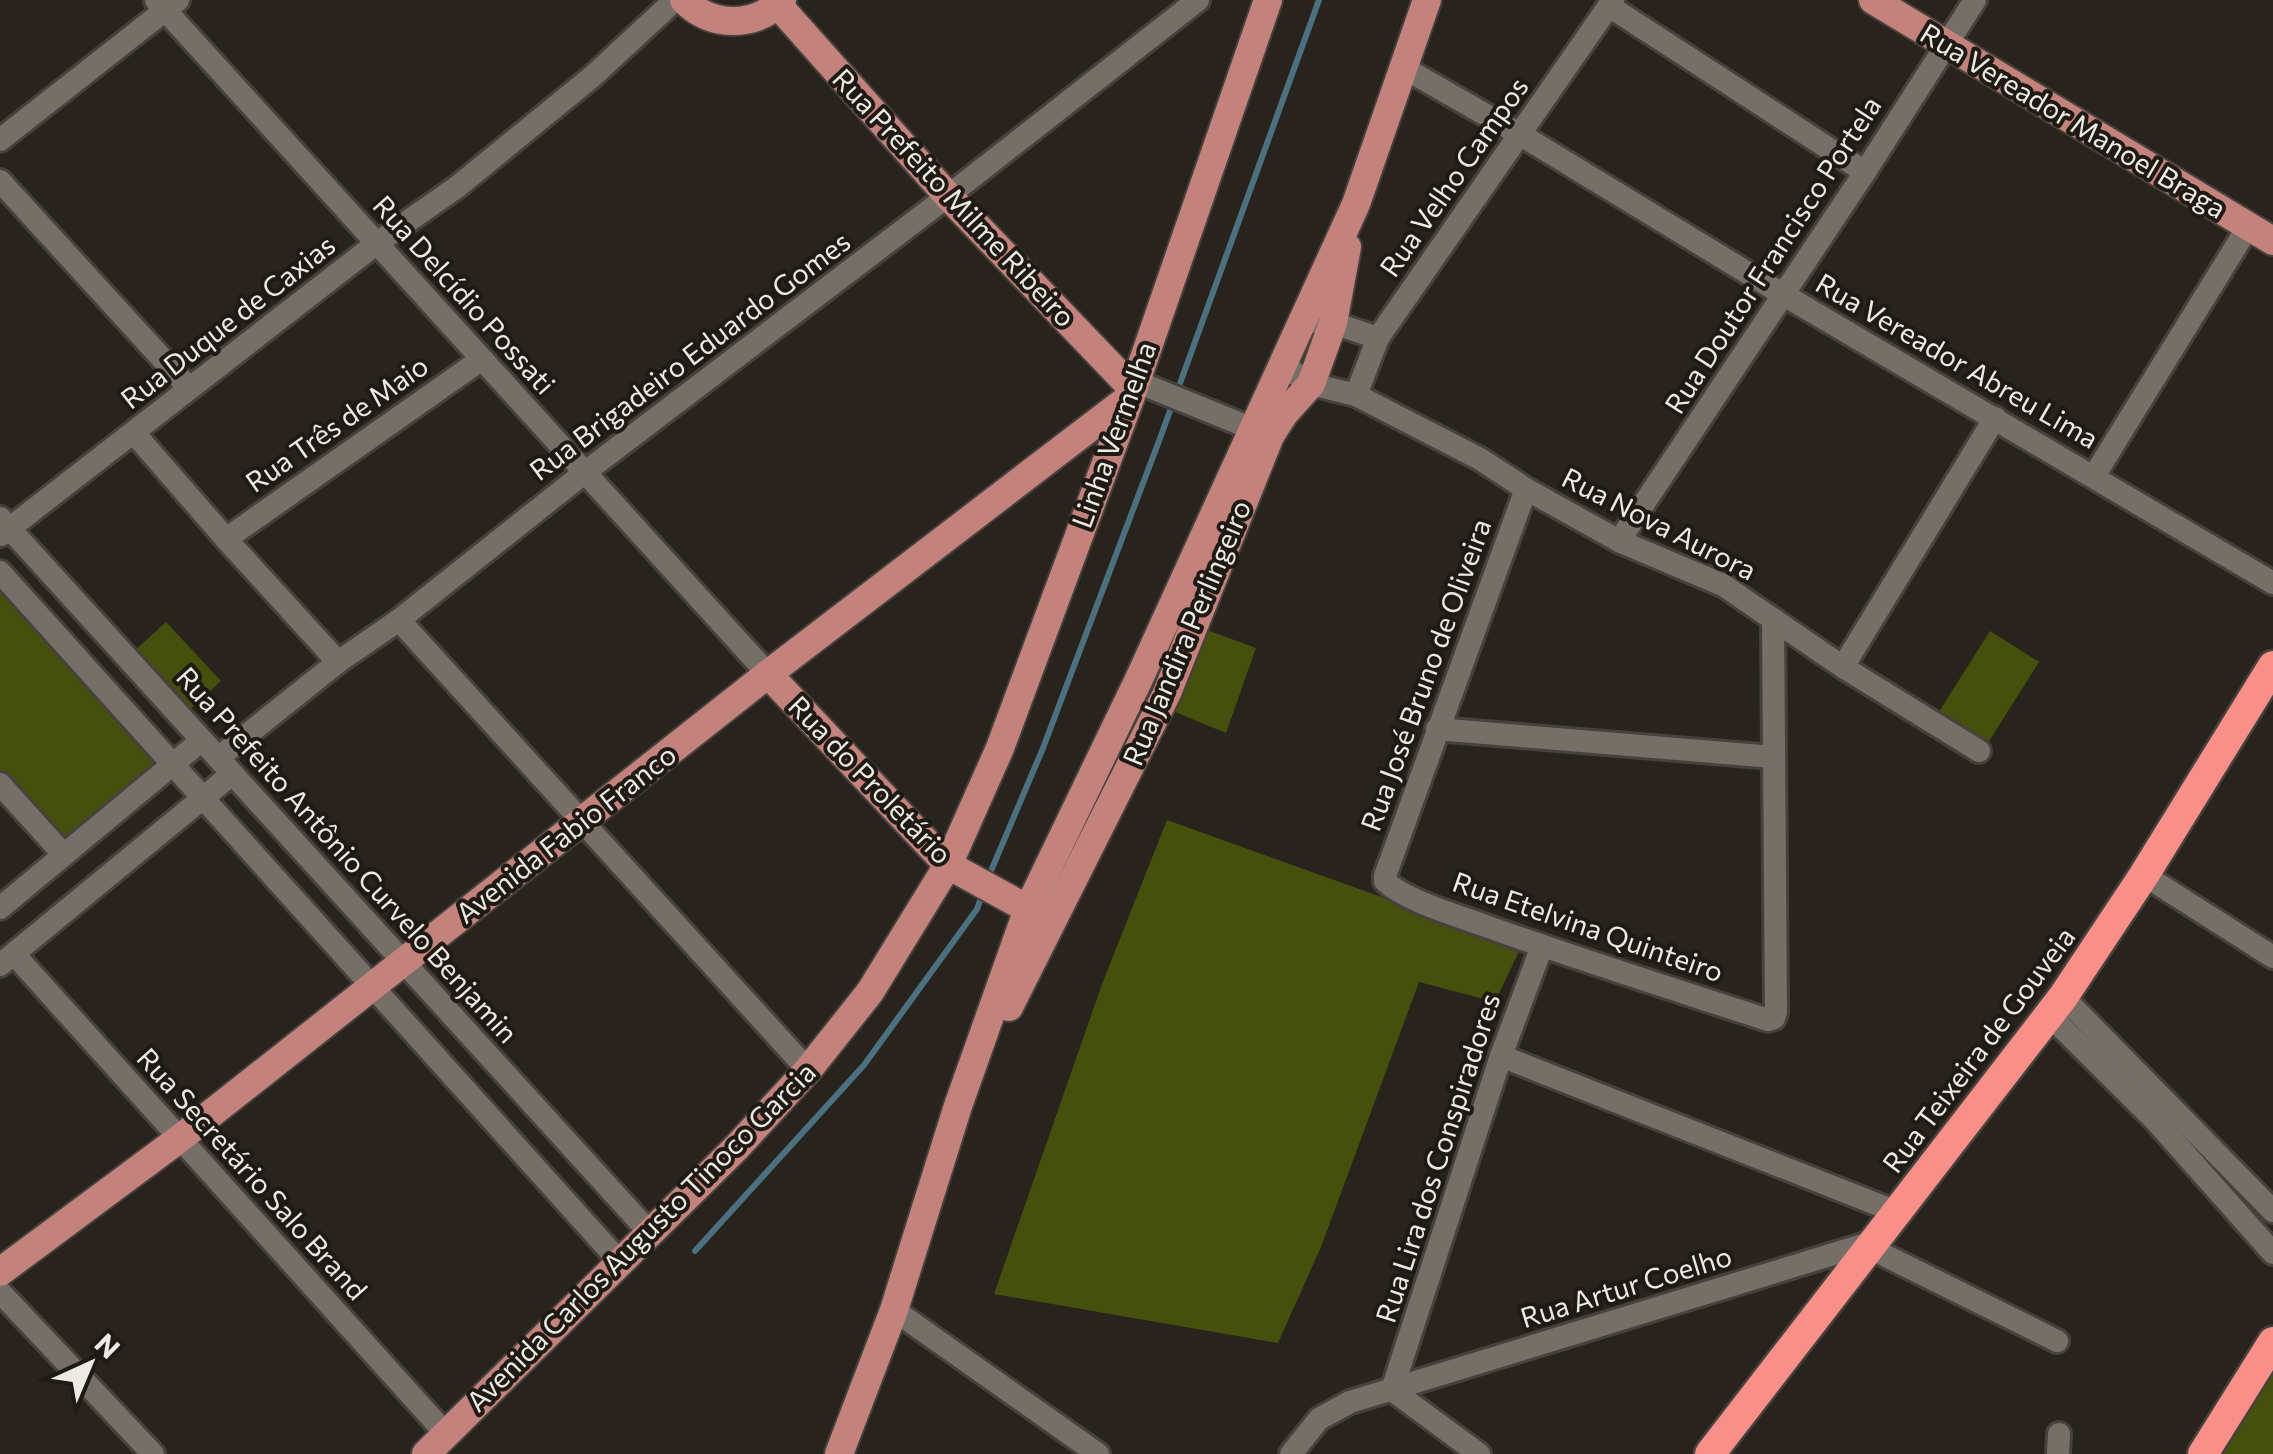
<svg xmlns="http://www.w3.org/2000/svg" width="2273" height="1454" font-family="Commissioner,sans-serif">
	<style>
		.green { fill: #46500d }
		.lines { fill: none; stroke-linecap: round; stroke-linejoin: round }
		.stream { stroke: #4b7180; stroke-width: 6 }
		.minor-casing { stroke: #46413c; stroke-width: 28 }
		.major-casing { stroke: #46413c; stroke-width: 32 }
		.highway-casing { stroke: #46413c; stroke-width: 35 }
		.minor { stroke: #756f68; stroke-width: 22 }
		.major { stroke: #c4827c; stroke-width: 28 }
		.highway { stroke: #f98f89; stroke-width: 30 }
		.labels { text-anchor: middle; stroke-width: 8; stroke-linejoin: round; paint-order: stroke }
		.street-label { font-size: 28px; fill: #ede9e5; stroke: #1f1a14 }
	</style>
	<rect width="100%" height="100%" fill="#28231d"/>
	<g class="green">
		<path d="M0,580L154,759L155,765L66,839H62L0,774Z"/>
		<path d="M166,622L221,681L187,712L132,653Z"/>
		<path d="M1207,630L1256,648L1226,733L1175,712Z"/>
		<path d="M1990,631L2039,662L1986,746L1937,715Z"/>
		<path d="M1167,820L1521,947L1495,1002L1419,982L1321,1247L1278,1343L994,1294L1102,984Z"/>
		<path d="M2273,1357V1454H2210Z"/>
	</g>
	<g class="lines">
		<g class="stream">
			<path d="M988,878L1043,748L1162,433L1319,0"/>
			<path d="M695,1251L864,1065L977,909L982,895"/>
		</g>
		<defs>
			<g id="minor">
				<path d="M156,0L768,674"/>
				<path d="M1609,6L1865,172"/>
				<path d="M1404,68L1521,135L1784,295L2273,583"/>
				<path d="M0,140L178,0"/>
				<path d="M0,181L189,388"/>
				<path d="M1319,323H1333L1378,338"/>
				<path d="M1283,362L1297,375L1311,384L1356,395L1480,459L1526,489L1619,541L1723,585L1843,667L1979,751"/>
				<path d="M1135,381L1253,429"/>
				<path d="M1356,395L1378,338L1613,0"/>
				<path d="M134,433L226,539L338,662"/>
				<path d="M2094,476L2248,227"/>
				<path d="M1526,489L1385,876V881C1404,900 1456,915 1483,925C1577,959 1673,989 1768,1020L1774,1018L1776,1012L1773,619"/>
				<path d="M0,518L650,1233"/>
				<path d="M1,535L377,243L457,187L593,76L675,0"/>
				<path d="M226,539L482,359"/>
				<path d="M1619,541L1865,172L1975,0"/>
				<path d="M0,572L620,1262"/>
				<path d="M399,620L808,1070"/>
				<path d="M1843,667L1995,418"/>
				<path d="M1437,729L1773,757"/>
				<path d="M218,758L338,662L399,620L584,473L948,196L1198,0"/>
				<path d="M0,784L64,855"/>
				<path d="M2144,875L2273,957"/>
				<path d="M0,908L202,740"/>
				<path d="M14,954L446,1434"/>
				<path d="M0,965L232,774"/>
				<path d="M2063,997L2273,1211"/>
				<path d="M2049,1015L2155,1120L2273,1253"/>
				<path d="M1501,1056L1899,1213"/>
				<path d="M1870,1248L2057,1341"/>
				<path d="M0,1292L153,1454"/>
				<path d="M894,1310L1098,1454"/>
				<path d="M1392,1390L1501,1056L1542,946"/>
				<path d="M1392,1390L1479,1454"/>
				<path d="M1291,1454L1319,1419L1350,1402L1876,1241"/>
				<path d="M2058,1454L2059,1434"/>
			</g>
			<g id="major">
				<path d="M684,0C712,28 755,28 782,0"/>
				<path d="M1873,0L2273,241"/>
				<path d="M778,5L948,196L1133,389"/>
				<path d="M768,674L948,865L1028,909L1047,913"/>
				<path d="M1009,1007L1167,693L1270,436L1284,414L1311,384L1333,323L1347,247"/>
				<path d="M0,1272L179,1139L768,674L1130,397"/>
				<path d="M426,1454L736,1148L808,1070L870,992L948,865L1000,748L1131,396L1268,0"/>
				<path d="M839,1454L894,1310L958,1106L1028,909L1139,679L1356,204L1427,0"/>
			</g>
			<g id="highway">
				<path d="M1710,1454L2063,997L2144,875L2273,666"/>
				<path d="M2203,1454L2273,1342"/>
			</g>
		</defs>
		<use href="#minor" class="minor-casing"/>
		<use href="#major" class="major-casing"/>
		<use href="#highway" class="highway-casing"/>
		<use href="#minor" class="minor"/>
		<use href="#major" class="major"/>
		<use href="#highway" class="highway"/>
	</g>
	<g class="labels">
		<g class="street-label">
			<text transform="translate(2073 121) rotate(31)" y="10">Rua Vereador Manoel Braga</text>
			<text transform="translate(1454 177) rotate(-55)" y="10">Rua Velho Campos</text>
			<text transform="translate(954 198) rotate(47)" y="10">Rua Prefeito Milme Ribeiro</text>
			<text transform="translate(1773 255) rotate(-57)" y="10">Rua Doutor Francisco Portela</text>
			<text transform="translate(464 295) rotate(48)" y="10">Rua Delcídio Possati</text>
			<text transform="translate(228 322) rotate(-38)" y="10">Rua Duque de Caxias</text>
			<text transform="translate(690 356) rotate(-37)" y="10">Rua Brigadeiro Eduardo Gomes</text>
			<text transform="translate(1957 361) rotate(30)" y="10">Rua Vereador Abreu Lima</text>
			<text transform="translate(337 424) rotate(-35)" y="10">Rua Três de Maio</text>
			<text transform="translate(1114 435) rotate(-70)" y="10">Linha Vermelha</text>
			<text transform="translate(1659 524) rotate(27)" y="10">Rua Nova Aurora</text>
			<text transform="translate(1187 633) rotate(-67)" y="10">Rua Jandira Perlingeiro</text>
			<text transform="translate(1426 675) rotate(-70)" y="10">Rua José Bruno de Oliveira</text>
			<text transform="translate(870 780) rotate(46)" y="10">Rua do Proletário</text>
			<text transform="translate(566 834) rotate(-38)" y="10">Avenida Fabio Franco</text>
			<text transform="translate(347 855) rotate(48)" y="10">Rua Prefeito Antônio Curvelo Benjamin</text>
			<text transform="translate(1588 927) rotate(19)" y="10">Rua Etelvina Quinteiro</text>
			<text transform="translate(1979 1050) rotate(-53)" y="10">Rua Teixeira de Gouveia</text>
			<text transform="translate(1438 1158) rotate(-72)" y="10">Rua Lira dos Conspiradores</text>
			<text transform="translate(252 1174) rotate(48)" y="10">Rua Secretário Salo Brand</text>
			<text transform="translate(641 1237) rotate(-45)" y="10">Avenida Carlos Augusto Tinoco Garcia</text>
			<text transform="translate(1626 1287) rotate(-17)" y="10">Rua Artur Coelho</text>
		</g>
	</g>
	<g transform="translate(90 1364) rotate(44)" stroke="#1f1a14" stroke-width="8" paint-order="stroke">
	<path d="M0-8L18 38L0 25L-18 38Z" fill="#ede9e5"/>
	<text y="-15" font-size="28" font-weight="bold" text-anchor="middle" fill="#ede9e5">N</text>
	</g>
</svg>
